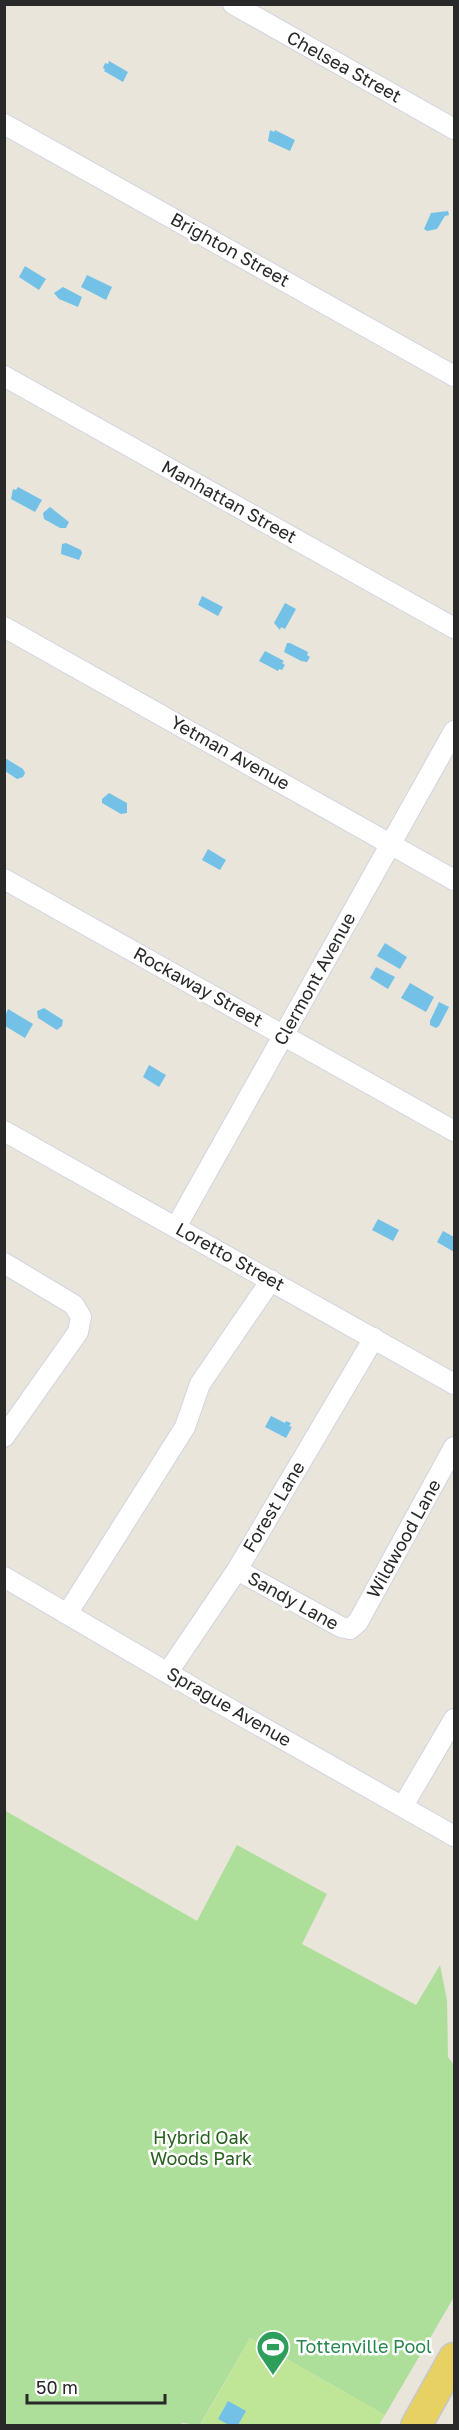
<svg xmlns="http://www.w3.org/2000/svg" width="459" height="2430" font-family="'Golos Text',sans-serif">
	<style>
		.green { fill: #adde9a }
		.pitch { fill: #bfe597 }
		.water { fill: #73c1e7 }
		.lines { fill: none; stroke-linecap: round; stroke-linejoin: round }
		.minor-casing { stroke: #d1d3e1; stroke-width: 22 }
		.primary-casing { stroke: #c7c7c7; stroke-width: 33 }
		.minor { stroke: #fff; stroke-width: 20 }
		.primary { stroke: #e8d163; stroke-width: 30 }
		.labels { text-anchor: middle; stroke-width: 5; stroke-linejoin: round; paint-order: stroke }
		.street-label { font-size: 18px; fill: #292929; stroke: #fff }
		.park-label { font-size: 18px; fill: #27611e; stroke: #fff }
		.leisure-label { font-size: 18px; fill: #27864d; stroke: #fff; text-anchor: start }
	</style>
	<rect width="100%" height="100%" fill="#eae5db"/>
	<path class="green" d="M4,1810L197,1921L237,1845L327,1894L302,1944L416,2005L440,1965L447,2000L448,2057L454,2065V2297L385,2415L250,2338L200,2425L182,2423L181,2426L5,2425Z"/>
	<path class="pitch" d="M250,2338L385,2415L379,2425L200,2426Z"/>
	<g class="water">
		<path d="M109,61L128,72L123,82L104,71L105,69L103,68L105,63L108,64Z"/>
		<path d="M270,130L274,132L275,130L295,140L290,151L268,141Z"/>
		<path d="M448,211L449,215L445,216L437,229L427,231L424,229L431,213Z"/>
		<path d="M25,266L46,279L39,290L19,277Z"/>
		<path d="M87,275L112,287L106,300L81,287Z"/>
		<path d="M63,287L82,297L78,307L59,299L54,293Z"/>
		<path d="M18,487L42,500L35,512L11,499L13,489L16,490Z"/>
		<path d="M50,507L69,522L66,528H60L44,519L43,513Z"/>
		<path d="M66,543L81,550L82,553L79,560L61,554L62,544Z"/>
		<path d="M202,596L223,607L218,616L198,605Z"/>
		<path d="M285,603L296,609L285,629L281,627L280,630L274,623Z"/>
		<path d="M287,643H290L308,652L307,655L310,657L307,662L301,661L284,652Z"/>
		<path d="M265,651L284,661L282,663L285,665L282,670L279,669L278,671L259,661Z"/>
		<path d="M5,758L23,769L25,773L23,777L17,779L5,771Z"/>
		<path d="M109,793L127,803V813L121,814L102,803V799Z"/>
		<path d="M208,849L226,860L220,870L202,860Z"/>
		<path d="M385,943L407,957L400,969L377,956Z"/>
		<path d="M376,967L395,977L388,989L370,978Z"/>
		<path d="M410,983L434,997L426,1012L401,998Z"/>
		<path d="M439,1002L449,1007L439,1026L436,1028L430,1025V1021Z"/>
		<path d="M44,1008L63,1020L62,1026L57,1030L38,1018L37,1011Z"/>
		<path d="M8,1009L33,1024L25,1038L5,1026V1016Z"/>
		<path d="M149,1065L166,1075L159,1087L143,1077Z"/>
		<path d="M378,1219L399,1230L393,1241L372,1230Z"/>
		<path d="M443,1231L454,1237V1252L437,1242Z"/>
		<path d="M271,1416L285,1423L286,1421L291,1423L289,1426L292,1427L286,1438L265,1427Z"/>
		<path d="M228,2401L246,2411L238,2425H229L218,2419Z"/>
	</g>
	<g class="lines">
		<defs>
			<g id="minor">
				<path d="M233,4L454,129"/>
				<path d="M4,124L454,376"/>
				<path d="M4,376L454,628"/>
				<path d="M4,627L454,880"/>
				<path d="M4,879L454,1131"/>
				<path d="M4,1131L454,1384"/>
				<path d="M176,1227L454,731"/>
				<path d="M4,1263L74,1305L81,1317L78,1332L4,1437"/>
				<path d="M237,1570L341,1627L350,1629L358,1622L454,1447"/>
				<path d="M4,1577L202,1693L454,1836"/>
				<path d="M67,1614L185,1427L200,1384L271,1280"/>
				<path d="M168,1672L237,1570L374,1338"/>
				<path d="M403,1806L454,1719"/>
			</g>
			<path id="primary" d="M416,2426L454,2358"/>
		</defs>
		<use href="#minor" class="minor-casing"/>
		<use href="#primary" class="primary-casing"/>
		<use href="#minor" class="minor"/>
		<use href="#primary" class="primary"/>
	</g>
	<defs>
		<symbol id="stadium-pin" viewBox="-11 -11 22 30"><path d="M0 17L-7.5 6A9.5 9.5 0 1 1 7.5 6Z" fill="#2e9e5b" stroke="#fff"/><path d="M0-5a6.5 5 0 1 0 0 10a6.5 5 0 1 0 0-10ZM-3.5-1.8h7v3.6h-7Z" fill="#fff"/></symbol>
	</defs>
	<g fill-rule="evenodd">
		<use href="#stadium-pin" x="254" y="2328" width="38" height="52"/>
	</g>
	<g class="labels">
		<g class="street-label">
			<text transform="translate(344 67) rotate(29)" y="6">Chelsea Street</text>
			<text transform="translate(230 250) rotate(29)" y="6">Brighton Street</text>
			<text transform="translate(229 502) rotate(29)" y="6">Manhattan Street</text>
			<text transform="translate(230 753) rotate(29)" y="6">Yetman Avenue</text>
			<text transform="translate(315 979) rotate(-61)" y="6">Clermont Avenue</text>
			<text transform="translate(198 987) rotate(29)" y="6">Rockaway Street</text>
			<text transform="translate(230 1257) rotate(29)" y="6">Loretto Street</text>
			<text transform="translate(274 1507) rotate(-59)" y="6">Forest Lane</text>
			<text transform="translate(404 1539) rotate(-61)" y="6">Wildwood Lane</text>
			<text transform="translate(293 1601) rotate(29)" y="6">Sandy Lane</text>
			<text transform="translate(229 1707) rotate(30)" y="6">Sprague Avenue</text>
		</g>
		<g class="park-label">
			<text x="201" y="2144">Hybrid Oak<tspan x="201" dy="21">Woods Park</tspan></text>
		</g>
		<g class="leisure-label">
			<text x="296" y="2353">Tottenville Pool</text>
		</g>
	</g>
	<rect width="459" height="2430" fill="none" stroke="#292929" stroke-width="12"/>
	<path d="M27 2394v9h138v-9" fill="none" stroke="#292929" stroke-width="3"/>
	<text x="36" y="2394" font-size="18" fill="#292929" stroke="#ffffff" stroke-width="4.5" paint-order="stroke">50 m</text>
</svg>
